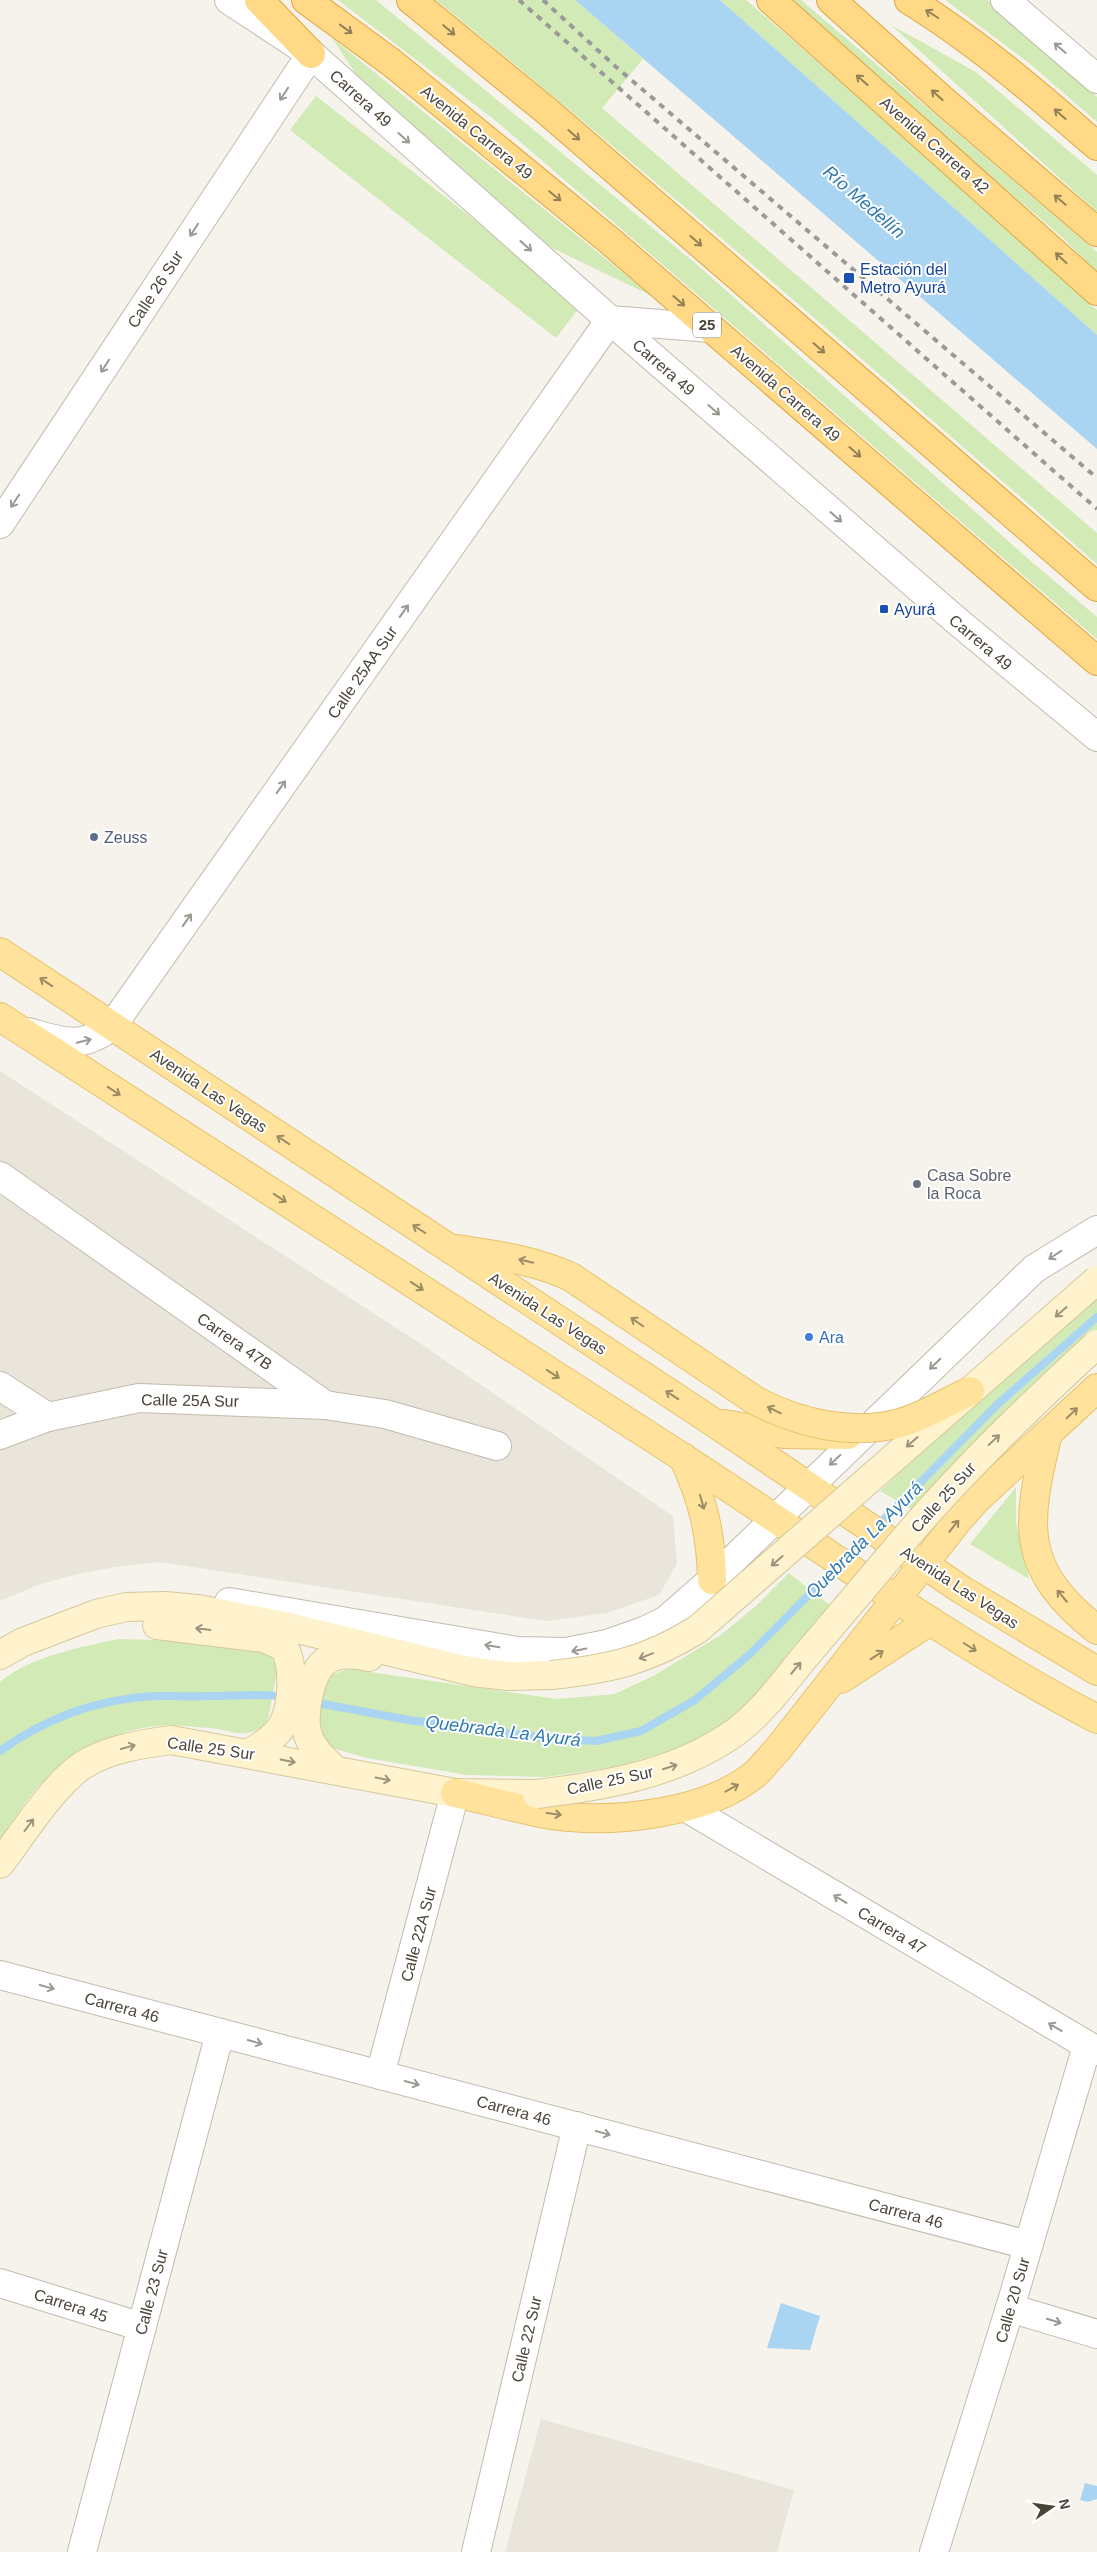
<svg xmlns="http://www.w3.org/2000/svg" width="1097" height="2552" font-family="Helvetica,sans-serif">
	<style>
		.residential { fill: #eae5da }
		.green { fill: #d2eab5 }
		.water { fill: #a9d4f2 }
		.lines { fill: none; stroke-linecap: round; stroke-linejoin: round }
		.stream { stroke: #a9d4f2; stroke-width: 8 }
		.minor-casing { stroke: #c2bbae; stroke-width: 30 }
		.secondary-casing { stroke: #d6c79b; stroke-width: 30 }
		.primary-casing { stroke: #e6c16a; stroke-width: 30 }
		.trunk-casing { stroke: #e0a43c; stroke-width: 30 }
		.minor { stroke: #fff; stroke-width: 28 }
		.secondary { stroke: #fff3cd; stroke-width: 28 }
		.primary { stroke: #ffe39c; stroke-width: 28 }
		.trunk { stroke: #ffd985; stroke-width: 28 }
		.rail { stroke: #9a9a9a; stroke-width: 4; stroke-dasharray: 6 6; stroke-linecap: butt }
		.secondary-bridge-casing { stroke: #d6c79b; stroke-width: 30; stroke-linecap: butt }
		.primary-bridge-casing { stroke: #e6c16a; stroke-width: 30; stroke-linecap: butt }
		.secondary-bridge { stroke: #fff3cd; stroke-width: 28 }
		.primary-bridge { stroke: #ffe39c; stroke-width: 28 }
		.oneway { stroke: #938057 }
		.oneway2 { stroke: #9c9892 }
		.oneway3 { stroke: #9c8c66 }
		.oneway4 { stroke: #9c937c }
		.transit-dot { fill: #1a4fb4; stroke: #fff; stroke-width: 2 }
		.service-dot { fill: #5c6f8a; stroke: #fff; stroke-width: 2 }
		.worship-dot { fill: #6b7280; stroke: #fff; stroke-width: 2 }
		.shop-dot { fill: #3f7fe0; stroke: #fff; stroke-width: 2 }
		.labels { text-anchor: middle; stroke-width: 4; stroke-linejoin: round; paint-order: stroke }
		.shield { fill: #fff; stroke: #817c74; stroke-width: 1 }
		.shield-label { font-size: 15px; font-weight: bold; fill: #4b4439 }
		.street-label { font-size: 16px; fill: #4b4439; stroke: #fff }
		.transit-label { font-size: 16px; fill: #164399; stroke: #fff; text-anchor: start }
		.service-label { font-size: 16px; fill: #4e5e75; stroke: #fff; text-anchor: start }
		.worship-label { font-size: 16px; fill: #5b616d; stroke: #fff; text-anchor: start }
		.shop-label { font-size: 16px; fill: #366cbe; stroke: #fff; text-anchor: start }
		.water-label { font-size: 18px; font-style: italic; fill: #2e7ab2; stroke: #fff }
	</style>
	<rect width="100%" height="100%" fill="#f6f3ec"/>
	<g class="residential">
		<path d="M0,1071L418,1342L673,1516L677,1564L659,1595L607,1613L546,1621L159,1562L115,1567L78,1574L38,1585L0,1601Z"/>
		<path d="M541,2419L794,2490L777,2552H505Z"/>
	</g>
	<g class="green">
		<path d="M338,0H376L695,263L1033,563L1097,617V639L496,121Z"/>
		<path d="M436,0H575L643,59L602,108L1097,533V564C879,373 661,183 436,0Z"/>
		<path d="M720,0H746L934,163L1097,310V335Z"/>
		<path d="M784,0H801L1097,252V272L1062,237Z"/>
		<path d="M945,0H988L1097,97V122L1029,63Z"/>
		<path d="M891,25L976,72L1097,175V212Z"/>
		<path d="M332,38L652,296L546,245L363,85Z"/>
		<path d="M316,96L582,304L556,338L290,130Z"/>
		<path d="M1097,1286V1338L914,1511L880,1491Z"/>
		<path d="M1016,1487V1523L1029,1579L970,1544Z"/>
		<path d="M789,1573L831,1606L738,1715L689,1745L620,1766L546,1777L467,1775L367,1758L328,1747L315,1721L324,1683L333,1674L349,1669L557,1699L615,1694L655,1675L722,1634L756,1606Z"/>
		<path d="M119,1639L190,1641L254,1649L267,1653L278,1666L267,1724C244,1741 234,1730 209,1728C192,1727 173,1724 156,1726C112,1731 74,1751 43,1782C26,1798 14,1821 0,1840V1682C31,1656 81,1647 119,1639Z"/>
	</g>
	<g class="water">
		<path d="M575,0H720L1097,335V449Z"/>
		<path d="M781,2303L820,2316L810,2350L767,2348Z"/>
		<path d="M1085,2483L1097,2486V2499L1088,2502L1080,2500Z"/>
	</g>
	<g class="lines">
		<g class="stream">
			<path d="M312,1702L409,1720L544,1738L596,1741L641,1731L695,1700L750,1654L1000,1402L1097,1317"/>
			<path d="M0,1751C42,1721 89,1702 141,1697C163,1695 187,1697 210,1696C236,1696 260,1693 286,1697"/>
		</g>
		<defs>
			<g id="minor">
				<path d="M229,0L311,54L610,320L957,621L1097,737"/>
				<path d="M1005,0L1097,79"/>
				<path d="M0,524L311,54"/>
				<path d="M28,1032C64,1042 81,1050 112,1026L610,320L711,328"/>
				<path d="M0,1176L325,1405L385,1414L497,1446"/>
				<path d="M0,1386L48,1417"/>
				<path d="M0,1435L48,1417L139,1398L325,1405"/>
				<path d="M229,1602L517,1651L566,1652L607,1644L644,1631L665,1621L712,1580L1034,1269L1097,1230"/>
				<path d="M687,1808L1097,2051"/>
				<path d="M0,1975L1028,2245"/>
				<path d="M380,2075L455,1793"/>
				<path d="M0,2283L142,2327"/>
				<path d="M1010,2308L1097,2334"/>
				<path d="M82,2552L220,2033"/>
				<path d="M476,2552L577,2126"/>
				<path d="M934,2552L1010,2308L1087,2046"/>
			</g>
			<g id="secondary">
				<path d="M157,1625L264,1638L284,1647C295,1666 293,1707 282,1726C274,1739 261,1746 249,1753"/>
				<path d="M0,1655L23,1642L96,1614L126,1607L165,1606L198,1609L289,1627L473,1672L508,1676L551,1675"/>
				<path d="M335,1770C327,1762 317,1754 312,1744C304,1731 305,1718 307,1703C314,1663 327,1648 369,1657"/>
				<path d="M0,1864C22,1835 54,1784 83,1765C109,1749 141,1744 171,1740L455,1793L537,1794"/>
			</g>
			<g id="primary">
				<path d="M0,952L713,1422L962,1590L1097,1671"/>
				<path d="M0,1017C227,1164 455,1310 682,1457C819,1546 952,1643 1097,1719"/>
				<path d="M457,1249C496,1255 535,1260 571,1277"/>
				<path d="M724,1424L784,1434L848,1435"/>
				<path d="M1047,1437C1026,1526 1019,1568 1097,1630"/>
				<path d="M683,1457C703,1500 711,1533 712,1580"/>
				<path d="M841,1679L930,1621"/>
				<path d="M455,1793C487,1800 519,1809 551,1815C611,1824 707,1814 755,1774C763,1767 770,1757 778,1749L959,1519L977,1499L1097,1388"/>
			</g>
			<g id="trunk">
				<path d="M259,0L311,54"/>
				<path d="M306,0L392,63L610,241L1097,661"/>
				<path d="M411,0L548,112L1097,587"/>
				<path d="M771,0L1097,291"/>
				<path d="M831,0L946,103L1097,232"/>
				<path d="M909,0C977,42 1037,94 1097,146"/>
			</g>
		</defs>
		<use href="#minor" class="minor-casing"/>
		<use href="#secondary" class="secondary-casing"/>
		<use href="#primary" class="primary-casing"/>
		<use href="#trunk" class="trunk-casing"/>
		<use href="#minor" class="minor"/>
		<use href="#secondary" class="secondary"/>
		<use href="#primary" class="primary"/>
		<use href="#trunk" class="trunk"/>
		<g class="rail">
			<path d="M519,0L1097,509"/>
			<path d="M543,0L615,66L1097,478"/>
		</g>
		<defs>
			<g id="secondary-bridge">
				<path d="M551,1675C609,1669 647,1661 698,1629L1097,1280"/>
				<path d="M537,1794C603,1786 670,1775 727,1738C758,1718 780,1687 803,1659C838,1618 873,1576 908,1535C967,1466 1031,1405 1097,1344"/>
			</g>
			<path id="primary-bridge" d="M571,1277L756,1401C799,1423 851,1436 900,1423C925,1416 947,1402 970,1391"/>
		</defs>
		<use href="#secondary-bridge" class="secondary-bridge-casing"/>
		<use href="#primary-bridge" class="primary-bridge-casing"/>
		<use href="#secondary-bridge" class="secondary-bridge"/>
		<use href="#primary-bridge" class="primary-bridge"/>
	</g>
	<defs><path id="oneway-shaft" d="M-6 0H5M1.5-3L5.5 0L1.5 3" fill="none" stroke-width="1.6" stroke-linecap="round" stroke-linejoin="round" transform="scale(1.25)"/></defs>
	<g class="oneway">
		<use href="#oneway-shaft" transform="translate(932 14) rotate(-148)"/>
		<use href="#oneway-shaft" transform="translate(346 29) rotate(36)"/>
		<use href="#oneway-shaft" transform="translate(449 30) rotate(40)"/>
		<use href="#oneway-shaft" transform="translate(862 80) rotate(-139)"/>
		<use href="#oneway-shaft" transform="translate(937 95) rotate(-138)"/>
		<use href="#oneway-shaft" transform="translate(1060 114) rotate(-139)"/>
		<use href="#oneway-shaft" transform="translate(574 135) rotate(41)"/>
		<use href="#oneway-shaft" transform="translate(555 196) rotate(39)"/>
		<use href="#oneway-shaft" transform="translate(1060 200) rotate(-140)"/>
		<use href="#oneway-shaft" transform="translate(696 241) rotate(41)"/>
		<use href="#oneway-shaft" transform="translate(1061 258) rotate(-137)"/>
		<use href="#oneway-shaft" transform="translate(679 301) rotate(41)"/>
		<use href="#oneway-shaft" transform="translate(819 348) rotate(41)"/>
		<use href="#oneway-shaft" transform="translate(855 452) rotate(41)"/>
	</g>
	<g class="oneway2">
		<use href="#oneway-shaft" transform="translate(1060 48) rotate(-139)"/>
		<use href="#oneway-shaft" transform="translate(284 94) rotate(123)"/>
		<use href="#oneway-shaft" transform="translate(404 138) rotate(42)"/>
		<use href="#oneway-shaft" transform="translate(194 230) rotate(123)"/>
		<use href="#oneway-shaft" transform="translate(526 246) rotate(42)"/>
		<use href="#oneway-shaft" transform="translate(105 366) rotate(123)"/>
		<use href="#oneway-shaft" transform="translate(714 410) rotate(41)"/>
		<use href="#oneway-shaft" transform="translate(15 501) rotate(123)"/>
		<use href="#oneway-shaft" transform="translate(836 517) rotate(41)"/>
		<use href="#oneway-shaft" transform="translate(404 611) rotate(-55)"/>
		<use href="#oneway-shaft" transform="translate(281 787) rotate(-55)"/>
		<use href="#oneway-shaft" transform="translate(187 920) rotate(-55)"/>
		<use href="#oneway-shaft" transform="translate(84 1041) rotate(-14)"/>
		<use href="#oneway-shaft" transform="translate(1055 1255) rotate(146)"/>
		<use href="#oneway-shaft" transform="translate(935 1364) rotate(136)"/>
		<use href="#oneway-shaft" transform="translate(835 1460) rotate(137)"/>
		<use href="#oneway-shaft" transform="translate(492 1646) rotate(-170)"/>
		<use href="#oneway-shaft" transform="translate(579 1650) rotate(169)"/>
		<use href="#oneway-shaft" transform="translate(840 1899) rotate(-149)"/>
		<use href="#oneway-shaft" transform="translate(47 1987) rotate(15)"/>
		<use href="#oneway-shaft" transform="translate(1055 2027) rotate(-149)"/>
		<use href="#oneway-shaft" transform="translate(255 2042) rotate(15)"/>
		<use href="#oneway-shaft" transform="translate(412 2083) rotate(15)"/>
		<use href="#oneway-shaft" transform="translate(603 2133) rotate(15)"/>
		<use href="#oneway-shaft" transform="translate(1054 2321) rotate(17)"/>
	</g>
	<g class="oneway3">
		<use href="#oneway-shaft" transform="translate(46 982) rotate(-147)"/>
		<use href="#oneway-shaft" transform="translate(114 1091) rotate(33)"/>
		<use href="#oneway-shaft" transform="translate(283 1140) rotate(-146)"/>
		<use href="#oneway-shaft" transform="translate(280 1198) rotate(33)"/>
		<use href="#oneway-shaft" transform="translate(419 1229) rotate(-148)"/>
		<use href="#oneway-shaft" transform="translate(526 1261) rotate(-166)"/>
		<use href="#oneway-shaft" transform="translate(417 1286) rotate(33)"/>
		<use href="#oneway-shaft" transform="translate(637 1322) rotate(-145)"/>
		<use href="#oneway-shaft" transform="translate(553 1374) rotate(33)"/>
		<use href="#oneway-shaft" transform="translate(672 1395) rotate(-147)"/>
		<use href="#oneway-shaft" transform="translate(774 1410) rotate(-153)"/>
		<use href="#oneway-shaft" transform="translate(1072 1413) rotate(-44)"/>
		<use href="#oneway-shaft" transform="translate(702 1502) rotate(74)"/>
		<use href="#oneway-shaft" transform="translate(954 1526) rotate(-51)"/>
		<use href="#oneway-shaft" transform="translate(1062 1596) rotate(-130)"/>
		<use href="#oneway-shaft" transform="translate(970 1647) rotate(32)"/>
		<use href="#oneway-shaft" transform="translate(877 1655) rotate(-33)"/>
		<use href="#oneway-shaft" transform="translate(732 1788) rotate(-29)"/>
		<use href="#oneway-shaft" transform="translate(554 1814) rotate(7)"/>
	</g>
	<g class="oneway4">
		<use href="#oneway-shaft" transform="translate(1061 1312) rotate(139)"/>
		<use href="#oneway-shaft" transform="translate(994 1440) rotate(-43)"/>
		<use href="#oneway-shaft" transform="translate(912 1442) rotate(139)"/>
		<use href="#oneway-shaft" transform="translate(777 1561) rotate(139)"/>
		<use href="#oneway-shaft" transform="translate(203 1629) rotate(-173)"/>
		<use href="#oneway-shaft" transform="translate(646 1656) rotate(158)"/>
		<use href="#oneway-shaft" transform="translate(796 1668) rotate(-50)"/>
		<use href="#oneway-shaft" transform="translate(128 1747) rotate(-15)"/>
		<use href="#oneway-shaft" transform="translate(288 1761) rotate(11)"/>
		<use href="#oneway-shaft" transform="translate(670 1767) rotate(-18)"/>
		<use href="#oneway-shaft" transform="translate(383 1779) rotate(11)"/>
		<use href="#oneway-shaft" transform="translate(29 1825) rotate(-53)"/>
	</g>
	<g class="transit-dot">
		<rect x="843" y="272" width="12" height="12" rx="2.5"/>
		<rect x="879" y="604" width="10" height="10" rx="2.5"/>
	</g>
	<circle class="service-dot" cx="94" cy="837" r="5"/>
	<circle class="worship-dot" cx="917" cy="1184" r="5"/>
	<circle class="shop-dot" cx="809" cy="1337" r="5"/>
	<g class="labels">
		<rect class="shield" x="693" y="312.5" width="28" height="25" rx="4"/>
		<g class="shield-label">
			<text x="707" y="330">25</text>
		</g>
		<g class="street-label">
			<text transform="translate(361 98) rotate(42)" y="6">Carrera 49</text>
			<text transform="translate(477 132) rotate(39)" y="6">Avenida Carrera 49</text>
			<text transform="translate(935 145) rotate(41)" y="6">Avenida Carrera 42</text>
			<text transform="translate(155 289) rotate(-57)" y="6">Calle 26 Sur</text>
			<text transform="translate(664 367) rotate(41)" y="6">Carrera 49</text>
			<text transform="translate(786 393) rotate(41)" y="6">Avenida Carrera 49</text>
			<text transform="translate(981 642) rotate(40)" y="6">Carrera 49</text>
			<text transform="translate(362 672) rotate(-55)" y="6">Calle 25AA Sur</text>
			<text transform="translate(209 1090) rotate(34)" y="6">Avenida Las Vegas</text>
			<text transform="translate(548 1313) rotate(33)" y="6">Avenida Las Vegas</text>
			<text transform="translate(235 1341) rotate(35)" y="6">Carrera 47B</text>
			<text transform="translate(190 1400) rotate(1)" y="6">Calle 25A Sur</text>
			<text transform="translate(943 1497) rotate(-48)" y="6">Calle 25 Sur</text>
			<text transform="translate(960 1587) rotate(33)" y="6">Avenida Las Vegas</text>
			<text transform="translate(211 1748) rotate(8)" y="6">Calle 25 Sur</text>
			<text transform="translate(610 1780) rotate(-12)" y="6">Calle 25 Sur</text>
			<text transform="translate(892 1930) rotate(31)" y="6">Carrera 47</text>
			<text transform="translate(418 1934) rotate(-75)" y="6">Calle 22A Sur</text>
			<text transform="translate(122 2007) rotate(15)" y="6">Carrera 46</text>
			<text transform="translate(514 2110) rotate(15)" y="6">Carrera 46</text>
			<text transform="translate(906 2213) rotate(15)" y="6">Carrera 46</text>
			<text transform="translate(151 2292) rotate(-75)" y="6">Calle 23 Sur</text>
			<text transform="translate(1012 2300) rotate(-74)" y="6">Calle 20 Sur</text>
			<text transform="translate(71 2305) rotate(18)" y="6">Carrera 45</text>
			<text transform="translate(526 2339) rotate(-77)" y="6">Calle 22 Sur</text>
		</g>
		<g class="transit-label">
			<text x="860" y="275">Estación del<tspan x="860" dy="18">Metro Ayurá</tspan></text>
			<text x="894" y="615">Ayurá</text>
		</g>
		<g class="service-label">
			<text x="104" y="843">Zeuss</text>
		</g>
		<g class="worship-label">
			<text x="927" y="1181">Casa Sobre<tspan x="927" dy="18">la Roca</tspan></text>
		</g>
		<g class="shop-label">
			<text x="819" y="1343">Ara</text>
		</g>
		<g class="water-label">
			<text transform="translate(864 202) rotate(41)" y="6">Río Medellín</text>
			<text transform="translate(864 1540) rotate(-45)" y="6">Quebrada La Ayurá</text>
			<text transform="translate(503 1731) rotate(7)" y="6">Quebrada La Ayurá</text>
		</g>
	</g>
	<g transform="translate(1052 2507) rotate(77)" stroke="#ffffff" stroke-width="4" paint-order="stroke">
	<path d="M0-4L9 19L0 12L-9 19Z" fill="#4b4439"/>
	<text y="-8" font-size="14" font-weight="bold" text-anchor="middle" fill="#4b4439">N</text>
	</g>
</svg>
